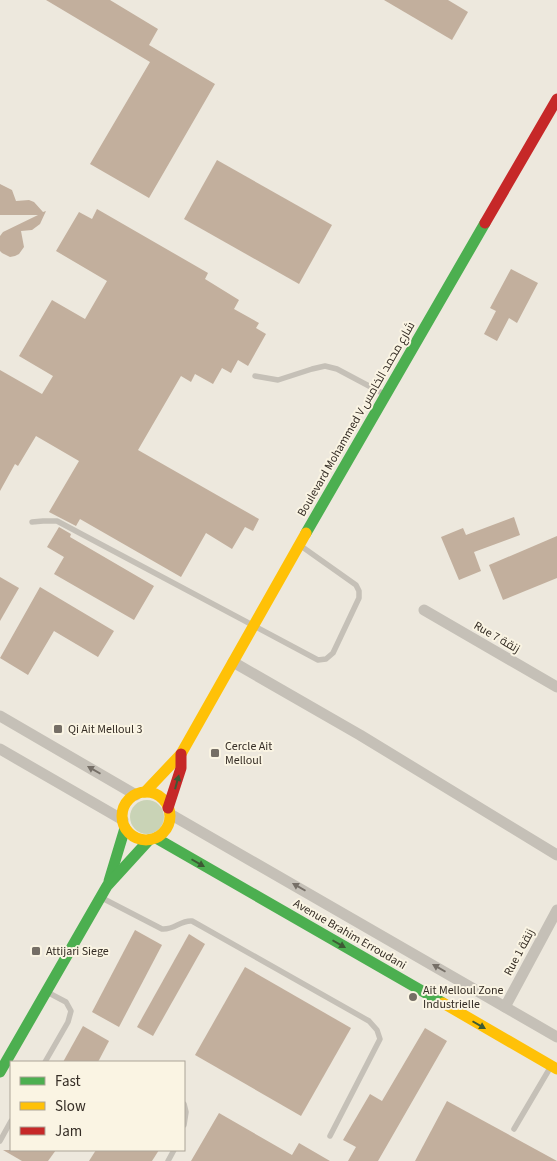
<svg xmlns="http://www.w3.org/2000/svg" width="557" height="1161" font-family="'Source Sans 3',Cairo,sans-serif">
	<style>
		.green { fill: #c9d3b6 }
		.building { fill: #c2af9d }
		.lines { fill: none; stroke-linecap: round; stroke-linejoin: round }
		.lane { stroke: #c5c0b7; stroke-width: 5.5 }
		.street { stroke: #c5c0b7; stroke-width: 11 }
		.fast { stroke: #4caf50; stroke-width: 11 }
		.slow { stroke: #ffc107; stroke-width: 11 }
		.jam { stroke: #c62828; stroke-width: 11 }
		.oneway { fill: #766f67 }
		.oneway2 { fill: #3d5a34 }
		.poi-dot { fill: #756e65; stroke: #faf4e3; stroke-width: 2 }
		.labels { text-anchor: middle; stroke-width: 4; stroke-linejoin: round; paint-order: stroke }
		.street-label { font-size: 12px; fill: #352d25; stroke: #faf4e3 }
		.poi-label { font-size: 12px; fill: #352d25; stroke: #faf4e3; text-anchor: start }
	</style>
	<rect width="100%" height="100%" fill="#ede8dd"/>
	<circle class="green" cx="147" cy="817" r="17"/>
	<g class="building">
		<path d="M46,0H110L158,29L149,45L215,84L149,198L90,164L150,62Z"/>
		<path d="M384,0H448L468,12L452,40Z"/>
		<path d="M217,160L332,225L299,284L184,219Z"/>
		<path d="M0,184L12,190L16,201L29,200L34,202L43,212L46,211L40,224L32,230L21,231L24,247L19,254L15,256L10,257L2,253L0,251V236L3,232L38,215H0Z"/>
		<path d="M97,209L208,273L205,279L239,300L234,309L259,323L256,328L266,334L248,366L238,360L231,373L222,368L213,384L195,374L191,382L181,376L138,450L259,519L253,531L245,527L232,549L206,533L181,577L80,519L76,526L49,512L79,461L36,436L18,466L15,464L0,491V370L42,394L53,376L19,356L52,300L85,319L107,281L56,251L79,212L92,219Z"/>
		<path d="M511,269L538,283L517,323L509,318L497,341L484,334L496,311L490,308Z"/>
		<path d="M514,517L520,535L474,552L481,571L459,580L441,537L463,528L466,535Z"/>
		<path d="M59,527L71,534L70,537L154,586L134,620L54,574L64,557L47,547Z"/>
		<path d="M557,536V578L503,600L489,565Z"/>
		<path d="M0,577L19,588L0,621Z"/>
		<path d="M40,587L114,631L98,657L54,631L28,675L0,658Z"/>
		<path d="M135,930L162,945L119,1027L92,1012Z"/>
		<path d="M189,934L205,944L153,1036L137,1027Z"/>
		<path d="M245,967L351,1028L301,1116L195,1055Z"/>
		<path d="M83,1026L109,1041L98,1062H63Z"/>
		<path d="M425,1028L447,1041L378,1161H348L356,1147L343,1140L370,1094L382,1101Z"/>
		<path d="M447,1101L557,1161H415Z"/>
		<path d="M219,1113L292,1155L299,1143L330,1161H191Z"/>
		<path d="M3,1150H56L48,1161H22Z"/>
		<path d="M96,1150H159L152,1161H89Z"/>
	</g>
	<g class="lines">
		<g class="lane">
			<path d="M255,376L278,380L312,369L325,366L337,369L384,394"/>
			<path d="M32,522L43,521H57L318,660L326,659L333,653L359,598V591L356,585L301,546"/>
			<path d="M102,898L162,929C175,930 180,920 192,921L369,1021L377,1030L380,1039L330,1136"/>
			<path d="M45,1062L68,1022L71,1011L66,1002L47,992"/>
			<path d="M184,1104L186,1112L184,1125"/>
			<path d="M514,1129L550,1068"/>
			<path d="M0,1141L11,1121"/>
			<path d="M168,1161L174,1150"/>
		</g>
		<g class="street">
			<path d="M424,610L557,687"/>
			<path d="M233,662L360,735L557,855"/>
			<path d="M0,716L136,795"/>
			<path d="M0,749L123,820"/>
			<path d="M170,814L557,1037"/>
			<path d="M505,1007L557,910"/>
		</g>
		<g class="fast">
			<path d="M306,533L485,223"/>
			<path d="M156,838L443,1003"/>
			<path d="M109,881L125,828"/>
			<path d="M0,1072L107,886L149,840"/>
		</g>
		<g class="slow">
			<path d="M145,792L181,754L306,533"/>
			<circle cx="146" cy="816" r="24"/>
			<path d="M443,1003L557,1069"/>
		</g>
		<g class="jam">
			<path d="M485,223L557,99"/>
			<path d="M168,808L181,768V754"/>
		</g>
	</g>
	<defs><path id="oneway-solid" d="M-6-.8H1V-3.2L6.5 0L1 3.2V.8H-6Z" transform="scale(1.25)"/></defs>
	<g class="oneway">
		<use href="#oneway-solid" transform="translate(94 770) rotate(-150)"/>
		<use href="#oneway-solid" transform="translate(299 887) rotate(-150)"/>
		<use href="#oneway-solid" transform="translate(439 968) rotate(-150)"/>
	</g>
	<g class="oneway2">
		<use href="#oneway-solid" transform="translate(177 782) rotate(-75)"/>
		<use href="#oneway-solid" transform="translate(198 863) rotate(30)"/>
		<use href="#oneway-solid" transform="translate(339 944) rotate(30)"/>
		<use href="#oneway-solid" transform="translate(479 1025) rotate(30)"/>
	</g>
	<g class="poi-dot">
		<rect x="53" y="724" width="10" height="10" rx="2.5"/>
		<rect x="210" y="748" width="10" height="10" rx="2.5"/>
		<rect x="31" y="946" width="10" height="10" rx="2.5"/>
		<circle cx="413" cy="997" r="5"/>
	</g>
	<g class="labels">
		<g class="street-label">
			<text transform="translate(356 419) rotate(-60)" y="4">Boulevard Mohammed V شارع محمد الخامس</text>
			<text transform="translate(497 637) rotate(30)" y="4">Rue 7 زنقة</text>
			<text transform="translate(350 934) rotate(30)" y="4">Avenue Brahim Erroudani</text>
			<text transform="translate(519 952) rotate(-62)" y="4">Rue 1 زنقة</text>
		</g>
		<g class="poi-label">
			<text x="68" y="733">Qi Ait Melloul 3</text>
			<text x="225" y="750">Cercle Ait<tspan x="225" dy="14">Melloul</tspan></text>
			<text x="46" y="955">Attijari Siege</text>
			<text x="423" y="994">Ait Melloul Zone<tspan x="423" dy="14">Industrielle</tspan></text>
		</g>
	</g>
	<rect x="10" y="1061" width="175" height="90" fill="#faf4e3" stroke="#aba497"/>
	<rect x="20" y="1077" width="25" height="8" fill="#4caf50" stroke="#aba497"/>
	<text x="55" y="1086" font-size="15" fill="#352d25">Fast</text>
	<rect x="20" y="1102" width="25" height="8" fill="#ffc107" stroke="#aba497"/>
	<text x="55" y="1111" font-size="15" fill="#352d25">Slow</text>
	<rect x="20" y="1127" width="25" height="8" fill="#c62828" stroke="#aba497"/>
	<text x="55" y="1136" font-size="15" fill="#352d25">Jam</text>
</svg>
